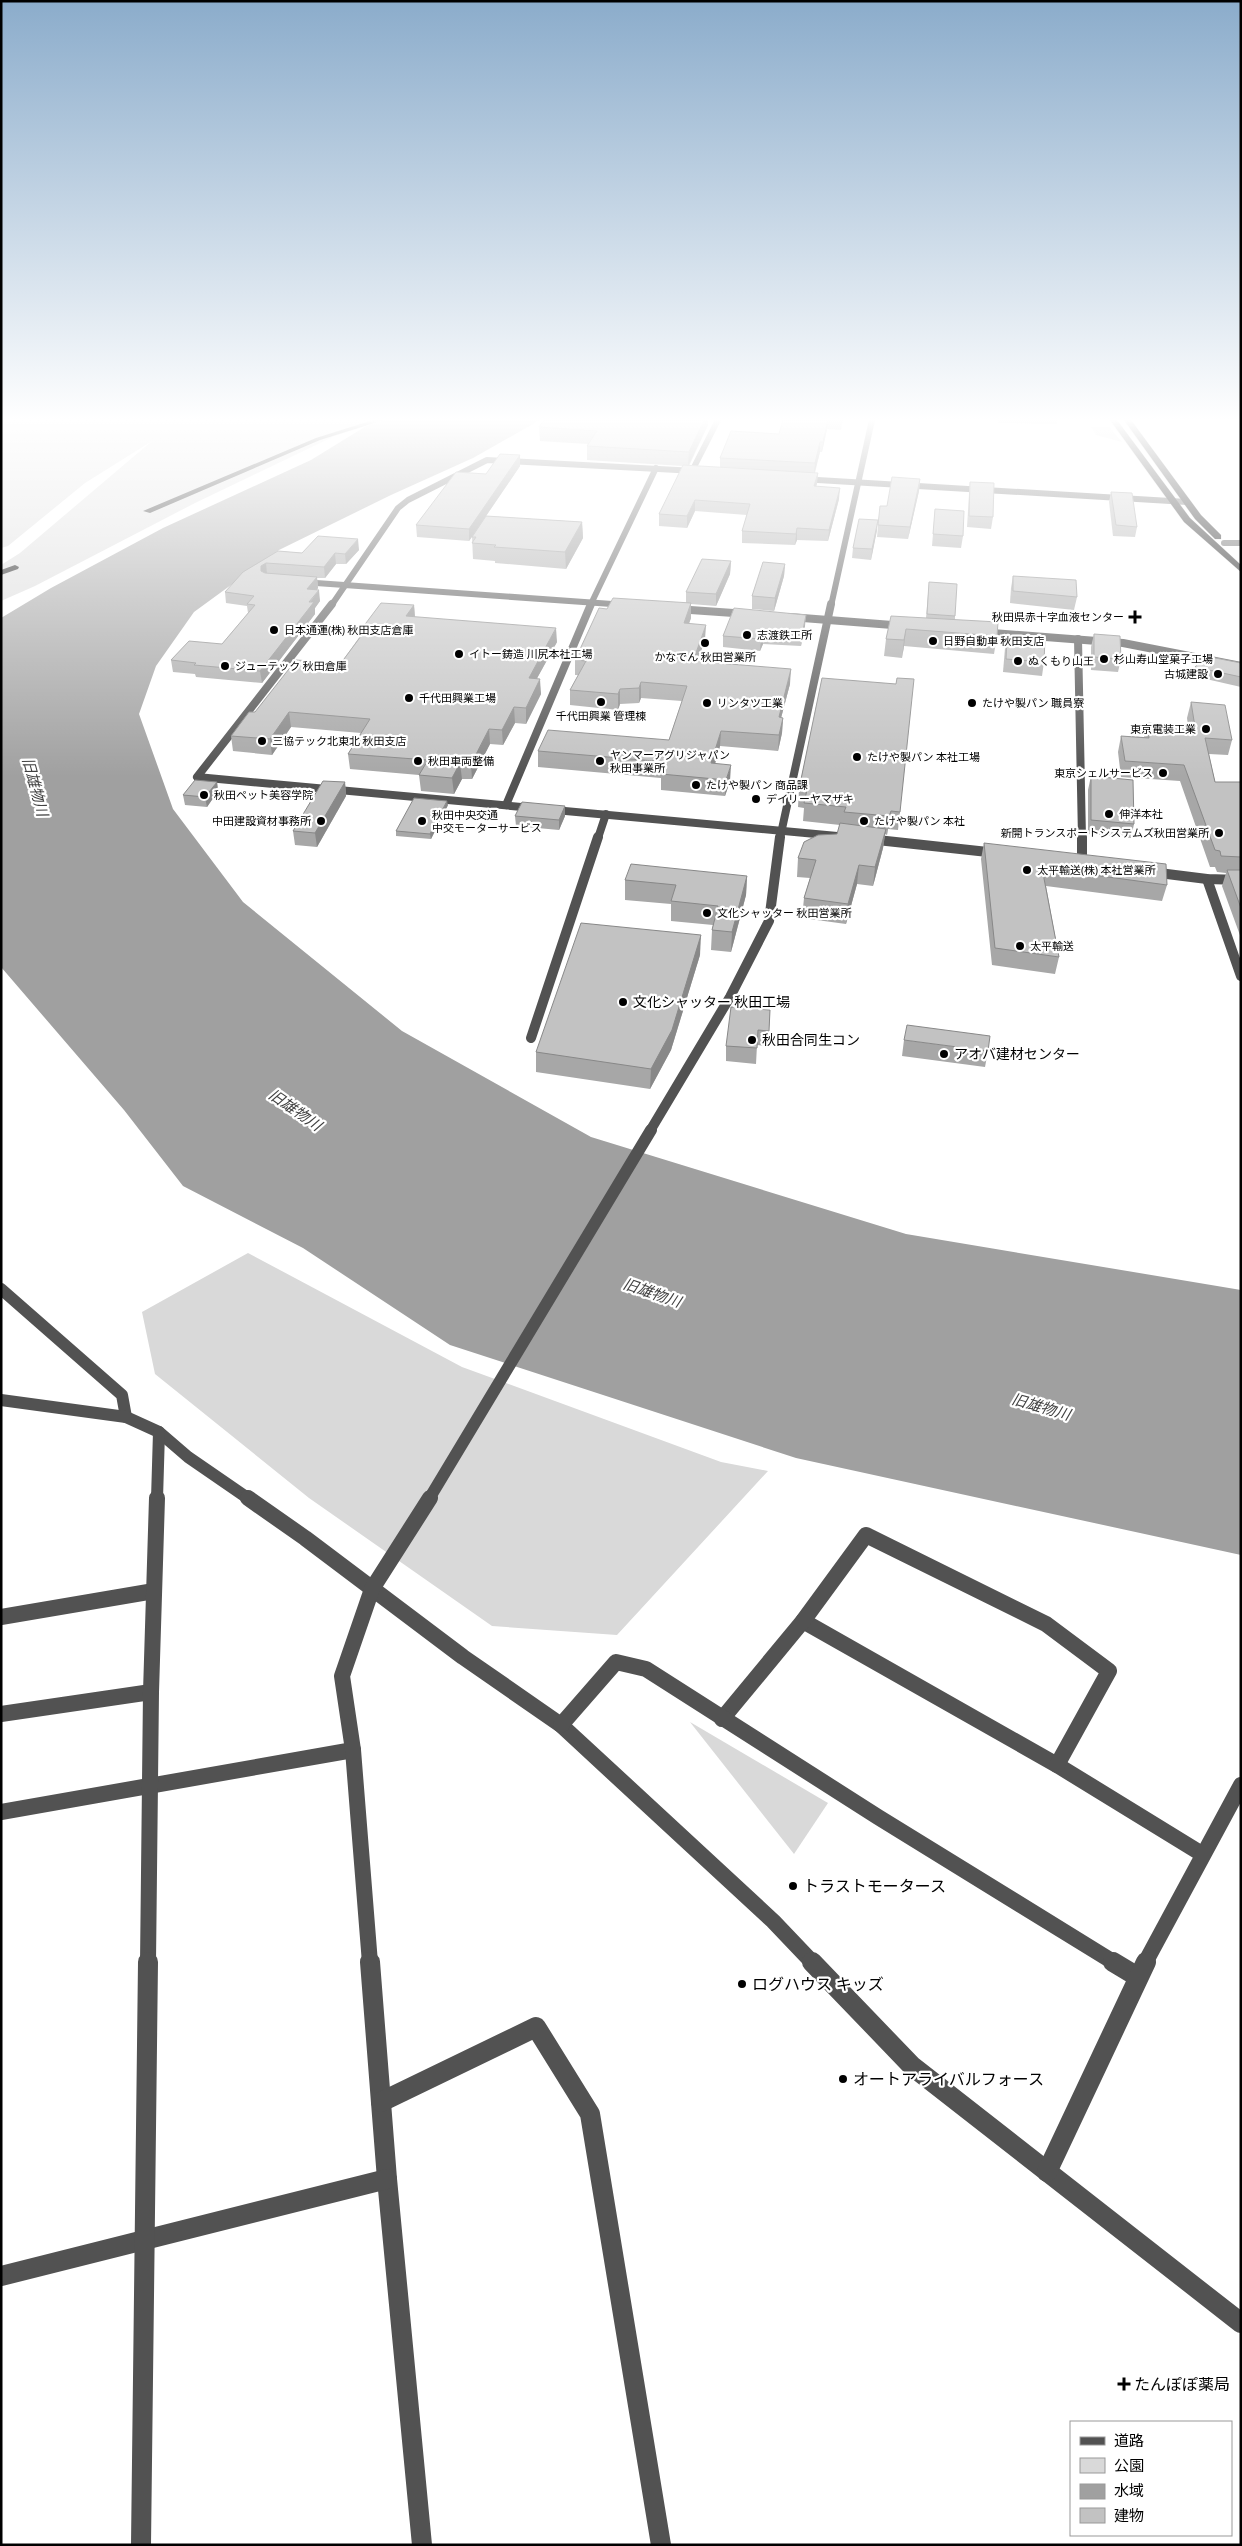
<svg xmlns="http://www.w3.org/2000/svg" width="1242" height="2546" font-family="'Archivo Narrow','Noto Sans JP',sans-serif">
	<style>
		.green { fill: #d9d9d9 }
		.water { fill: #a0a0a0 }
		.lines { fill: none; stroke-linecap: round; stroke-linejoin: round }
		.highway-tunnel { stroke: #d9d9d9; stroke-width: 8; stroke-dasharray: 8 4; stroke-linecap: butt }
		.highway-casing { stroke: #dbdbdb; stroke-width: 1 }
		.minor-far5 { stroke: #525252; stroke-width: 6 }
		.minor-far4 { stroke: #525252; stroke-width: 8 }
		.minor-far3 { stroke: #525252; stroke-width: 10 }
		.minor-far2 { stroke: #525252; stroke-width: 12 }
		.minor-far1 { stroke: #525252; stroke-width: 16 }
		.minor { stroke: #525252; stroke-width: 20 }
		.highway { fill: #000; fill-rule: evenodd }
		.wall { fill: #a7a7a7 }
		.shaded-wall { fill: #888 }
		.building { fill: #c2c2c2; stroke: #888 }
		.poi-dot { fill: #000; stroke: #fff; stroke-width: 2 }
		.labels { text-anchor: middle; stroke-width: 4.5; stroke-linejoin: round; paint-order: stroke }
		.far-poi-label { font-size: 11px; fill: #000; stroke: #fff; text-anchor: start }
		.poi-label { font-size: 14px; fill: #000; stroke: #fff; text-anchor: start }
		.water-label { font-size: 15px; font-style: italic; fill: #414141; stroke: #fff }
		.near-poi-label { font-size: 16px; fill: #000; stroke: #fff; text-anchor: start }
	</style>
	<rect width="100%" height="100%" fill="#fff"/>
	<g class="green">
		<path d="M1,420H368L195,503L35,586L1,601V565L20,553L152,441L85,483L8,546L1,548Z"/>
		<path d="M1091,427H1109L1122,442L1096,435Z"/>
		<path d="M248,1253L462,1367L721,1462L768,1471L617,1635L492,1626L309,1498L155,1374L142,1312Z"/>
		<path d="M690,1722L828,1803L794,1854Z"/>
	</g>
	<path class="water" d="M376,420H540L473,458L391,495L279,550L194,612L156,666L139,714L173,809L243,902L402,1031L591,1137L906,1234L1241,1290V1555L796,1458L450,1345L303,1248L183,1186L124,1110L1,967V618L51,588L163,528L311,460Z"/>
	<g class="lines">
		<path class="highway-tunnel" d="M15,567L147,511"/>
		<defs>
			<g id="highway">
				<path d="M373,420H384L320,440L150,513L143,511L316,438Z"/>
				<path d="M1110,420H1117L1190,518L1241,565V572L1184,522Z"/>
				<path d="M1124,420H1131L1201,515L1221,535V539H1215L1195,519Z"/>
				<path d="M15,565L19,567L18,569L1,575V570Z"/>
			</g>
		</defs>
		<use href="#highway" class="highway-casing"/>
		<g class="minor-far5">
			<path d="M692,471L718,420"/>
			<path d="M801,479L1187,502"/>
			<path d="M1224,543H1241"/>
			<path d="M302,582L626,605"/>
			<path d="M331,606L398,508L408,500L487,460L696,471"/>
			<path d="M590,606L656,468"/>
			<path d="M831,606L872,420"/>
		</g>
		<g class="minor-far4">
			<path d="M332,604L197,777L848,837"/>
			<path d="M617,604L626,605"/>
			<path d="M676,609L748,614"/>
			<path d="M790,617L905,626"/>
			<path d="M980,632L1123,643L1241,666"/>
			<path d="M1078,639L1082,838"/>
			<path d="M506,805L591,604"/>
			<path d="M598,838L606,814"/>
			<path d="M780,838L831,604"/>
		</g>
		<g class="minor-far3">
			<path d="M1082,837V863"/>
			<path d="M868,839L997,853"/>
			<path d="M1151,872L1207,879L1241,880"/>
			<path d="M1207,879L1241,976"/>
			<path d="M531,1038L598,837"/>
			<path d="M650,1131L730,997L769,921L780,837"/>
		</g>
		<g class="minor-far2">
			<path d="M1,1289L122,1395L126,1417"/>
			<path d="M1,1400L126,1417L159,1432L188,1457L249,1499"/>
			<path d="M157,1499L159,1432"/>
			<path d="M429,1499L651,1130"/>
		</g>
		<g class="minor-far1">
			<path d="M248,1498L305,1538L463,1657L561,1725L773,1921L813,1963"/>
			<path d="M1,1617L154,1591"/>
			<path d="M803,1621L1057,1765L1202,1854"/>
			<path d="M1,1714L151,1692"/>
			<path d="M722,1719L803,1621L866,1535L1046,1624L1109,1671L1057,1765"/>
			<path d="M561,1725L616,1662L646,1669L878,1817L1115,1963"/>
			<path d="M1,1812L353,1750"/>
			<path d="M148,1963L151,1692L157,1498"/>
			<path d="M370,1963L353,1750L342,1676L372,1589L430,1498"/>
			<path d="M1145,1963L1241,1785"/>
		</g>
		<g class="minor">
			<path d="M370,1962L387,2179L422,2545"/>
			<path d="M812,1962L912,2066L1241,2323"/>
			<path d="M1113,1962L1138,1977"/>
			<path d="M381,2102L536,2027L590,2114L661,2545"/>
			<path d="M1047,2172L1146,1962"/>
			<path d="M1,2276L387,2179"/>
			<path d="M141,2545L148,1962"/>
		</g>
		<use href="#highway" class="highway"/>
	</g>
	<g class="wall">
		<path d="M783,420H843L841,430L827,429L822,452H820L815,473H818L816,486L839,499L828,541L797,540L795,545L742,543V531L747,515L695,511L687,528L659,526V514L683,466L587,460V446L588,444L540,441L539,427L708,425L689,466L720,468V458L779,434Z"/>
		<path d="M998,420H1058L1057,424L998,423Z"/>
		<path d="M520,455V466L486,516L582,522L583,538L566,569L495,563V561L473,559L472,537L469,541L417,537L416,525L486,474Z"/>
		<path d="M920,479L919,491L908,539L877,537L880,506H887Z"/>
		<path d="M970,482L993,517L991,529L967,527L969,494Z"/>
		<path d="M1111,492L1137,527L1135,537L1113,536L1109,502Z"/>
		<path d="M935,509L963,536L961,548L932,546Z"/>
		<path d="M877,530L871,560L852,558L853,548Z"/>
		<path d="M359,550L346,564H336L325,578H317L318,588L317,590L320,601L315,608V614L262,683L196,677L195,674L173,672L171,660L222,644L248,613L247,606L226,603L225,592L278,551L302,553Z"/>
		<path d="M731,561L730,574L716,606L691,604V618L689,624L705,640L697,662L790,684L781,718H783L782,733L778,751L720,746L715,763L730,781L725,796L661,790V778L538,767V751L669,740L682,701L641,698L639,703L620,704L618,710L570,705V690L578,675H575V660L607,609L686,603V592Z"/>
		<path d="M785,564L784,576L774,611L752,609V596Z"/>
		<path d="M1013,576L1077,597L1074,610L1010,603L1011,588Z"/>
		<path d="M929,582L955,616V620L997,636L994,654L904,646L902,658L884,656L886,639L926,618Z"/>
		<path d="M414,605L415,617L557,642L537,678L541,694L526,724L515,723L503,745L490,744L472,779H462L454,794L421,791L419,775L350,769L348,754L361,733L291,727L272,755L233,751L231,736L255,712L341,663L363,632V627Z"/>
		<path d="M805,626L801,646L763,644L760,651L723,647V636Z"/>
		<path d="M1094,634L1121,659L1118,672L1091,670V647Z"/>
		<path d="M1007,635L1044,662L1042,676L1003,672L1005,648Z"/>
		<path d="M1241,663V687L1193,676L1195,667Z"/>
		<path d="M822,678L900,812L898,830L888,829L887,835L885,834L883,848L873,886L857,884L846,924L802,918L804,898L810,878L797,877L798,858L837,834L840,825L803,821L804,808L798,807L799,789Z"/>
		<path d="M1191,702L1232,740L1228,755L1209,754L1215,782H1241V938L1222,886L1226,873L1217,872L1215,867H1210L1180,781L1121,777L1118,752L1121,736L1144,737L1147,723L1188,726L1187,718Z"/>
		<path d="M1091,776L1134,824L1131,838L1088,834V790Z"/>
		<path d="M217,782L218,791L207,807L185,805L183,795Z"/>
		<path d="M345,782L346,796L317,847L295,845L293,831Z"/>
		<path d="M448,805L431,839L396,836V831Z"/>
		<path d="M515,816H565L559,830L516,826Z"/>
		<path d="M984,843L1167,885L1162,901L1046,886L1059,957L1055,974L992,965L981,859Z"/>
		<path d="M747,876L746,895L731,952L711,950L712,930L713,925L671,921V904L625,900V880Z"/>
		<path d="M700,955L671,1050L650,1089L536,1072V1052Z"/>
		<path d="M770,1010L768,1046L757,1045L756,1064L726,1061V1046Z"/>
		<path d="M904,1040L988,1051L985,1067L902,1056Z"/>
	</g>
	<g class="shaded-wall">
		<path d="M704,420H708V425L688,466L689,452Z"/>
		<path d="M828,420L827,429L822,452L823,442Z"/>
		<path d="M820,442V452L814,474L815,463Z"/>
		<path d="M520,455V466L469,541V529Z"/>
		<path d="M818,473L817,484L813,497L814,486Z"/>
		<path d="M920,479L919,491L908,539L910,527Z"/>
		<path d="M840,488L839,499L828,541L829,530Z"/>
		<path d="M695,500V511L687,528V516Z"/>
		<path d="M878,520L877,530L871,560L872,549Z"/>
		<path d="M582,522L583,538L566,569L565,552Z"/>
		<path d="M797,528V540L795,545L796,534Z"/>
		<path d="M358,539L359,550L346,564L345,554Z"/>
		<path d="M335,553L336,564L325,578L324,567Z"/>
		<path d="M731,561L730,574L716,606V594Z"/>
		<path d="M266,563L267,574L261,571V566Z"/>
		<path d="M785,564L784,576L774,611L775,598Z"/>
		<path d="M317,577L318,588L309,600L307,589Z"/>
		<path d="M319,590L320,601L315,608V614L262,683L260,671Z"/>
		<path d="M691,603V618L683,638L684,623Z"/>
		<path d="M414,605L415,619L406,616Z"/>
		<path d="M806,615L805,626L801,646L802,635Z"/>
		<path d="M706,625L705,640L692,676L693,661Z"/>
		<path d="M556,628L557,642L529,693V678Z"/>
		<path d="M906,629L904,646L902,658L904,640Z"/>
		<path d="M763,632V644L760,651L761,639Z"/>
		<path d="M791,669L790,684L777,733L779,717Z"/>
		<path d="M540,679L541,694L526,724V708Z"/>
		<path d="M641,682V698L639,703V688Z"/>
		<path d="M620,689V704L618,710V694Z"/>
		<path d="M514,707L515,723L503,745L502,730Z"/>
		<path d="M289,712L291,727L272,755L270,739Z"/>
		<path d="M783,718L782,733L778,751L779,735Z"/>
		<path d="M489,729L490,744L472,779L471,764Z"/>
		<path d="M721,731L720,746L711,779V763Z"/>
		<path d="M460,763L462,779L454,794L452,778Z"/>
		<path d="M731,765L730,781L725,796L726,780Z"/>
		<path d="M217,782L218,791L207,807L205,797Z"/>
		<path d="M345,782L346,796L317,847L315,833Z"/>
		<path d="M447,801L448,805L431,839L430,834Z"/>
		<path d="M565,806V816L559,830V820Z"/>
		<path d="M891,811L887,835L889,816Z"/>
		<path d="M886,829L883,848L873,886L875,867Z"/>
		<path d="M859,865L857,884L846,924L848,904Z"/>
		<path d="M747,876L746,895L731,952L732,932Z"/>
		<path d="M701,935L700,955L671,1050L650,1089L651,1069Z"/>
	</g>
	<g class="building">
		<path d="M544,420H704L689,452L587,446L597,431L539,427Z"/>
		<path d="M783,420H828L823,442H820L815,463L720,458L731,431L779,434Z"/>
		<path d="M500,454L520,455L469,529L416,525L456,472L486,474Z"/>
		<path d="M683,465L818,473L814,486L840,488L829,530L797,528L796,534L742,531L750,504L695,500L687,516L659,514Z"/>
		<path d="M892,477L920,479L910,527L878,525L880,506H887Z"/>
		<path d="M970,482L994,483L993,517L969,516Z"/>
		<path d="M1111,492L1132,493L1137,527L1116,525Z"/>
		<path d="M935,509L964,511L963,536L933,534Z"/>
		<path d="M486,516L582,522L565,552L494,547L496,545L472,543L476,537H472Z"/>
		<path d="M859,519L878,520L872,549L853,548Z"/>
		<path d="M318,536L358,539L345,554L335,553L324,567L266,563L261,566V571L265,573L317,577L307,589L319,590L309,602H314L260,671L194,665L196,663L171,660L189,641L222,644L255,605L247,604L254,596L225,592L243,572L278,551L302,553Z"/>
		<path d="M702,559L731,561L716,594L686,592Z"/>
		<path d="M763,562L785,564L775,598L752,596Z"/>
		<path d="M1013,576L1076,580L1077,597L1013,591Z"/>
		<path d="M929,582L957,584L955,616L927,614Z"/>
		<path d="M613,598L691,603L684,623L706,625L693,661L791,669L779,717L783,718L779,735L721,731L711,763L731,765L726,780L661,774L666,762L538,751L548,730L669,740L687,686L641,682L639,688L620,689L618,694L570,690L586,661L575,660L599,608L607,609Z"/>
		<path d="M381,603L414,605L406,616L556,628L529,678L540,679L526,708L514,707L502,730L489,729L471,764L460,763L452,778L419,775L428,760L348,754L370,719L289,712L270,739L231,736L249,712H255L296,660L341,663L367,628L363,627Z"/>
		<path d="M734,608L806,615L802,635L763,632L761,639L723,636Z"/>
		<path d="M891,616L998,622L997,636L906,629L904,640L886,639Z"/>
		<path d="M1094,634L1120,636L1121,659L1094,657Z"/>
		<path d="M1007,635L1045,638L1044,662L1006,659Z"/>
		<path d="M1205,656L1241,663V677L1195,667Z"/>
		<path d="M822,678L896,684L897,678L914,679L900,812L891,811L889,816L844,812L846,807L804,803L807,790L799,789Z"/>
		<path d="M1191,702L1225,705L1232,740L1205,738L1215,782H1241V857L1221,856L1220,851L1215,850L1184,765L1125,761L1121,736L1149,738L1147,723L1195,727Z"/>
		<path d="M1091,776L1133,780L1134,824L1091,820Z"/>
		<path d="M195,780L217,782L205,797L183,795Z"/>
		<path d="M323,781L345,782L315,833L293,831Z"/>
		<path d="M414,798L447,801L430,834L396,831Z"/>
		<path d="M522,802L565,806L559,820L515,816Z"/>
		<path d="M840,823L886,829L875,867L859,865L848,904L804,898L816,860L798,858L804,842L818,835L837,834Z"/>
		<path d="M984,843L1166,864L1167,885L1042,868L1059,957L995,948Z"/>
		<path d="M631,864L747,876L732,932L712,930L718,906L671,901L676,885L625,880Z"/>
		<path d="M1227,870H1241V908Z"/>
		<path d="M581,923L701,935L672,1030L651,1069L536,1052Z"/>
		<path d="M731,1007L770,1010L769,1031L758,1030L757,1048L726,1046Z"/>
		<path d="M907,1025L990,1036L988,1051L904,1040Z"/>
	</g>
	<linearGradient id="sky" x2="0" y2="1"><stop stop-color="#8baccb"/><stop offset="0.54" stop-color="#fff"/><stop offset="1" stop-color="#fff" stop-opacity="0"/></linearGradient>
	<rect width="1242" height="777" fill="url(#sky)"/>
	<g class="poi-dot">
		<path d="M1132.5 609.5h5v5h5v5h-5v5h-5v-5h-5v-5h5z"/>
		<circle cx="274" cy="630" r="5"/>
		<circle cx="747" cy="635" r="5"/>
		<circle cx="933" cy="641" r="5"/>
		<circle cx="705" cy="643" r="5"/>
		<circle cx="459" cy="654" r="5"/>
		<circle cx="1104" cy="659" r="5"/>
		<circle cx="1018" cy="661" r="5"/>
		<circle cx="225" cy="666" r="5"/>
		<circle cx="1218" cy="674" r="5"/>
		<circle cx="409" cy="698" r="5"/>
		<circle cx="601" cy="702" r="5"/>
		<circle cx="707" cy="703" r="5"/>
		<circle cx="972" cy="703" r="5"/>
		<circle cx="1206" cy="729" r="5"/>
		<circle cx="262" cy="741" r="5"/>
		<circle cx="857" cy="757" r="5"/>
		<circle cx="418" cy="761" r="5"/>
		<circle cx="600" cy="761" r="5"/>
		<circle cx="1163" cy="773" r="5"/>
		<circle cx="696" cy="785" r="5"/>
		<circle cx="204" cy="795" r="5"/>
		<circle cx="756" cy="799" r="5"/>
		<circle cx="1109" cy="814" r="5"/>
		<circle cx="321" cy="821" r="5"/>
		<circle cx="422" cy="821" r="5"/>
		<circle cx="864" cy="821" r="5"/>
		<circle cx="1219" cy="833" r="5"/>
		<circle cx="1027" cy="870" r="5"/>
		<circle cx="707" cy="913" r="5"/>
		<circle cx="1020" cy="946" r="5"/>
		<circle cx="623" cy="1002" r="5"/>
		<circle cx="752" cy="1040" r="5"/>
		<circle cx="944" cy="1054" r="5"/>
		<circle cx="793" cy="1886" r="5"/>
		<circle cx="742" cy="1984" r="5"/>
		<circle cx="843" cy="2079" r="5"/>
		<path d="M1121.5 2376.5h5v5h5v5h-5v5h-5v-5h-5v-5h5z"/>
	</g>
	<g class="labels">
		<g class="far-poi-label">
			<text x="1124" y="621" text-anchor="end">秋田県赤十字血液センター</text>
			<text x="284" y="634">日本通運(株) 秋田支店倉庫</text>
			<text x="757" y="639">志渡鉄工所</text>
			<text x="943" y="645">日野自動車 秋田支店</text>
			<text x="469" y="658">イトー鋳造 川尻本社工場</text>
			<text x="705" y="661" text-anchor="middle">かなでん 秋田営業所</text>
			<text x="1114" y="663">杉山寿山堂菓子工場</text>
			<text x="1028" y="665">ぬくもり山王</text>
			<text x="235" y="670">ジューテック 秋田倉庫</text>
			<text x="1208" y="678" text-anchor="end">古城建設</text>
			<text x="419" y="702">千代田興業工場</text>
			<text x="717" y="707">リンタツ工業</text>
			<text x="982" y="707">たけや製パン 職員寮</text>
			<text x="601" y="720" text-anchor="middle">千代田興業 管理棟</text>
			<text x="1196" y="733" text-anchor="end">東京電装工業</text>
			<text x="272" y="745">三協テック北東北 秋田支店</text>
			<text x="610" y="759">ヤンマーアグリジャパン<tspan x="610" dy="13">秋田事業所</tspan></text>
			<text x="867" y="761">たけや製パン 本社工場</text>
			<text x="428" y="765">秋田車両整備</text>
			<text x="1153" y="777" text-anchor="end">東京シェルサービス</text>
			<text x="706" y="789">たけや製パン 商品課</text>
			<text x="214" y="799">秋田ペット美容学院</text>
			<text x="766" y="803">デイリーヤマザキ</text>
			<text x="1119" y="818">伸洋本社</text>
			<text x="432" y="819">秋田中央交通<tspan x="432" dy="13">中交モーターサービス</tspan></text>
			<text x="311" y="825" text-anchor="end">中田建設資材事務所</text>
			<text x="874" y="825">たけや製パン 本社</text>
			<text x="1209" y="837" text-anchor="end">新開トランスポートシステムズ秋田営業所</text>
			<text x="1037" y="874">太平輸送(株) 本社営業所</text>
			<text x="717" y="917">文化シャッター 秋田営業所</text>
			<text x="1030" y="950">太平輸送</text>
		</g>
		<g class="poi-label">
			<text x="633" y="1007">文化シャッター 秋田工場</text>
			<text x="762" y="1045">秋田合同生コン</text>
			<text x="954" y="1059">アオバ建材センター</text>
		</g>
		<g class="water-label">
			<text transform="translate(35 787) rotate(75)" y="5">旧雄物川</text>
			<text transform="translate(295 1110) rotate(35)" y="5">旧雄物川</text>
			<text transform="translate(652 1293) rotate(19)" y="5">旧雄物川</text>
			<text transform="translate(1041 1407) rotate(16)" y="5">旧雄物川</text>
		</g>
		<g class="near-poi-label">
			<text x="803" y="1892">トラストモータース</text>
			<text x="752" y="1990">ログハウス キッズ</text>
			<text x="853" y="2085">オートアライバルフォース</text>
			<text x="1134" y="2390">たんぽぽ薬局</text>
		</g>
	</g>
	<rect width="1242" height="2546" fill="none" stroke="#000000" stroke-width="5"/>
	<rect x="1070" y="2421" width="162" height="115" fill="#ffffff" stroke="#999999"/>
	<rect x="1080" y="2437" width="25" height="8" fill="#525252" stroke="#999999"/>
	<text x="1114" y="2446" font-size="15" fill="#000000">道路</text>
	<rect x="1080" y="2458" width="25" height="15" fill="#d9d9d9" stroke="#999999"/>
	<text x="1114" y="2471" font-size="15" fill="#000000">公園</text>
	<rect x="1080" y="2484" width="25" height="15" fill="#a0a0a0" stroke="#999999"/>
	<text x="1114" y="2496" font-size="15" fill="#000000">水域</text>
	<rect x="1080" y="2508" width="25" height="15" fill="#c2c2c2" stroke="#999999"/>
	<text x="1114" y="2521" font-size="15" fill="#000000">建物</text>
</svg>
